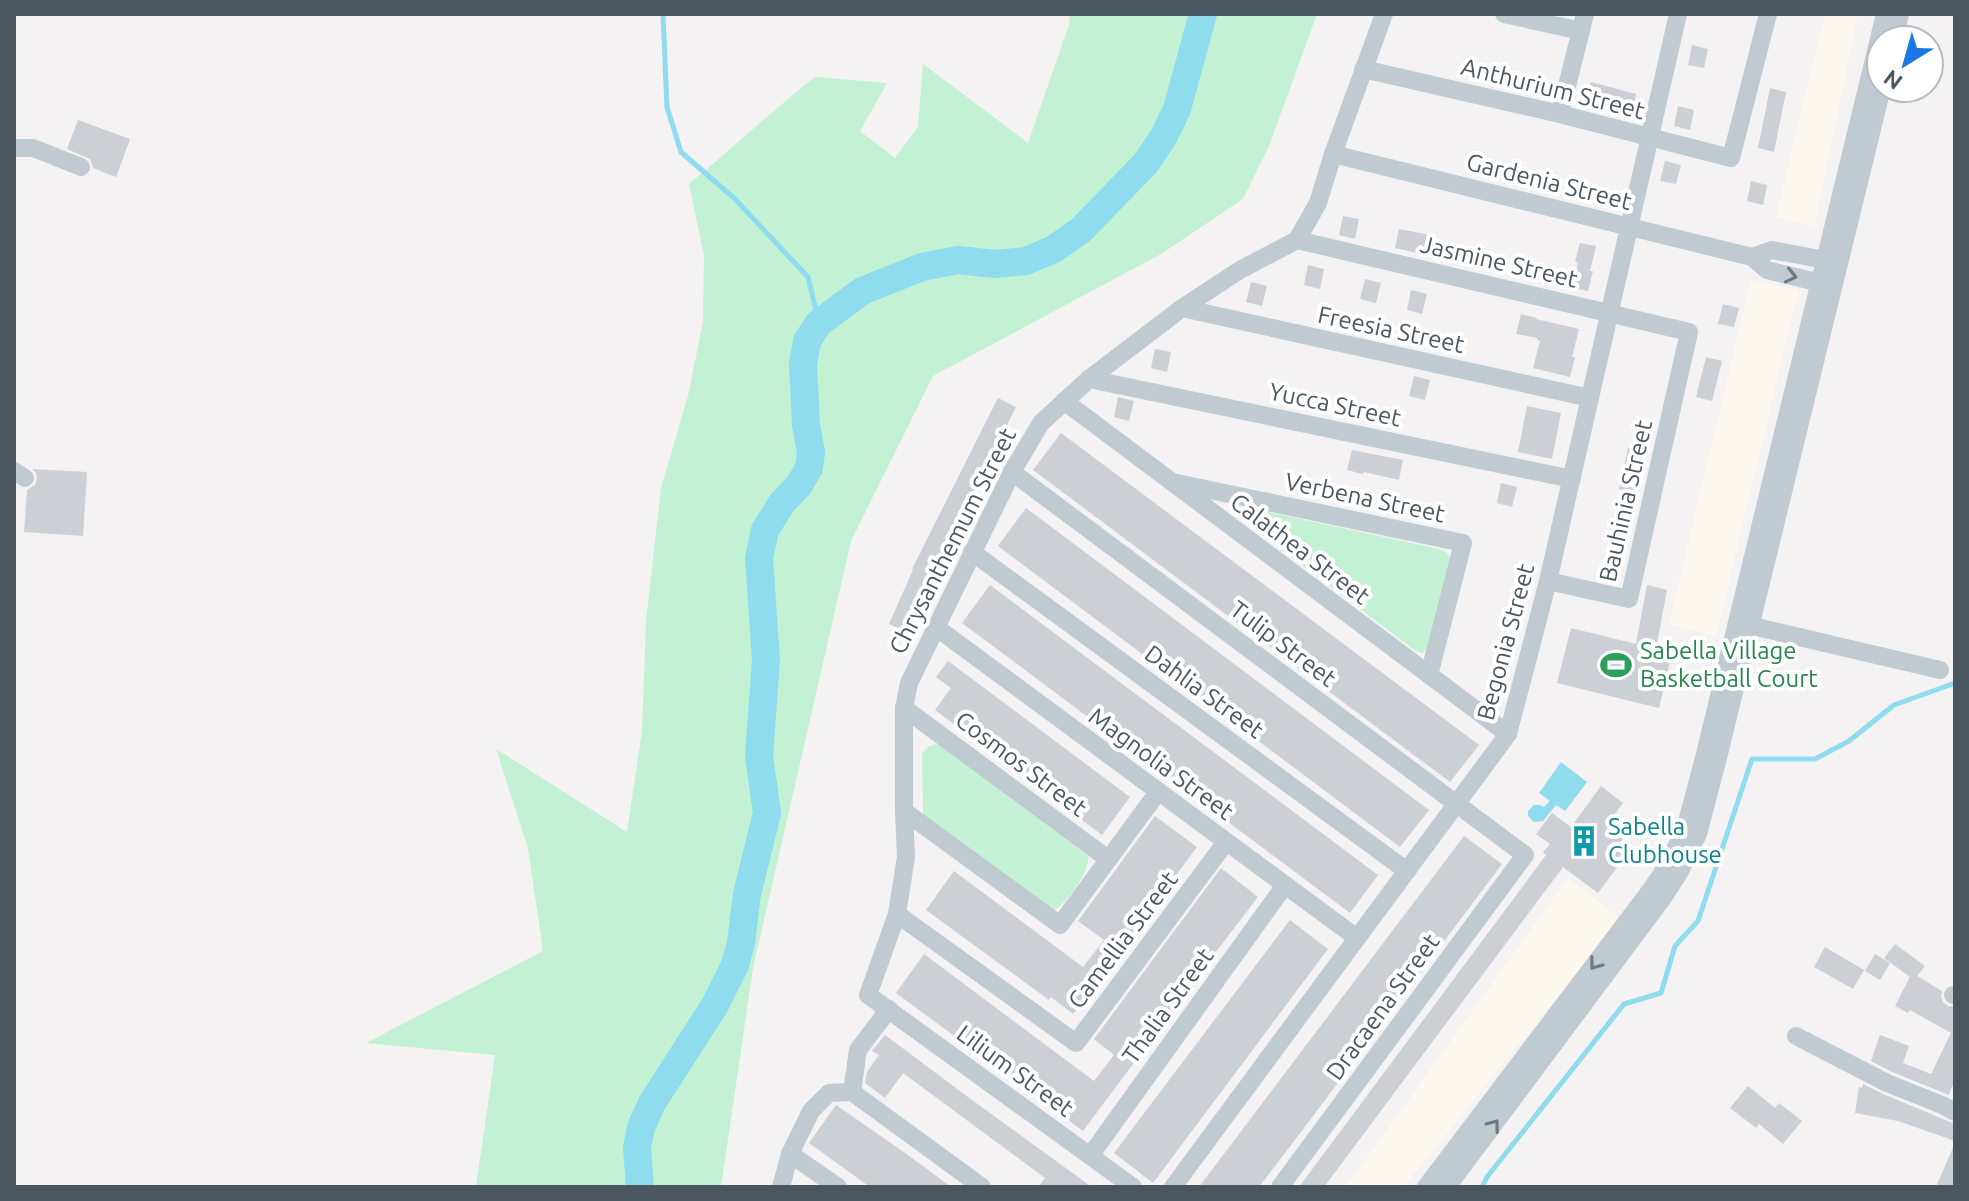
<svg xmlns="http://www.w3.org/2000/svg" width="1969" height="1201" font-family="Ubuntu,sans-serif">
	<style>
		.commercial { fill: #fdf8ee }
		.green { fill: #c2f1d3 }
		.water { fill: #8fdcee }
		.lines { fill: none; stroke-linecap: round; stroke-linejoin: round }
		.stream { stroke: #8fdcee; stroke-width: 5 }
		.river { stroke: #8fdcee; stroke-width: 28 }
		.building { fill: #cccfd4 }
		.minor { stroke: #c0cad1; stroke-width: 18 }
		.oneway { stroke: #6d7982 }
		.labels { text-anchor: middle; stroke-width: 8; stroke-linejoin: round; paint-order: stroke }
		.street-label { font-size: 24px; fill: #4a5660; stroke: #fff }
		.leisure-label { font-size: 24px; fill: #27864d; stroke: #fff; text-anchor: start }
		.culture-label { font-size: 24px; fill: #0d838f; stroke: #fff; text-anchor: start }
	</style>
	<rect width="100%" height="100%" fill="#f4f2f2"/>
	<g class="commercial">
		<path d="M1825,14H1858L1814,227L1776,217Z"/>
		<path d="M1751,280L1798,291L1716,636L1669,624Z"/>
		<path d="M1568,878L1621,919L1403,1187H1346Z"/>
	</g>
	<g class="green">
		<path d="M1069,14H1317L1269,146L1243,199L1161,254L933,376L851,541L753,968L721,1187H476L495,1055L366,1043L543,951L528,848L496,749L627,832L642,731L646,621L661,488L688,396L703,322L704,255L689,184C731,149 772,111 815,77L887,83L860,131L895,158L918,127L923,64L1028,143L1070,22Z"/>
		<path d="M1263,511L1439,549L1447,553L1450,558L1428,649L1422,653L1416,651L1254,529L1252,522L1254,514Z"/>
		<path d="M935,744L941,746L1088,856C1090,872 1069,898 1057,909L1052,910L923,815L922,754L928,747Z"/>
	</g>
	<path class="water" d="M1561,762L1587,782L1565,811L1556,805L1543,821L1534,822L1528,816V811L1534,805H1540L1544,807L1550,801L1539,793Z"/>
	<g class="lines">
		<g class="stream">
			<path d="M663,14L667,107L681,152L735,199L808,277L819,323"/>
			<path d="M1482,1187L1487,1177L1624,1004L1661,993L1675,946L1698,921L1752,759H1815L1849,741L1894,705L1955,683"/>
		</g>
		<path class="river" d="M640,1187L637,1148L641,1127L652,1103L715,1005L735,965L741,943L747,894L767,813L759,756L766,660L759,558L765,530L782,503L799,485L809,468L811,452L806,425L803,364L807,341L819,323L862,291L922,267L958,260L994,264L1026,261L1054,249L1081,230L1146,163L1164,136L1177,109L1203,14"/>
	</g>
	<g class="building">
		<path d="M1692,45L1708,49L1704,68L1688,65Z"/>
		<path d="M1591,82L1636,94L1632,115L1586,102Z"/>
		<path d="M1770,88L1786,92L1774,152L1758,148Z"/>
		<path d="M1678,106L1694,110L1690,130L1674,126Z"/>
		<path d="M78,120L130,139L116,177L93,168L90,159L67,149Z"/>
		<path d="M1665,161L1681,165L1676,184L1660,181Z"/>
		<path d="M1751,181L1767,185L1763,205L1747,201Z"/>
		<path d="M1343,216L1359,219L1355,239L1339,235Z"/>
		<path d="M1399,229L1435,236L1431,256L1395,248Z"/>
		<path d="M1580,243L1596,246L1590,271H1593L1588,291L1572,288L1578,263L1575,262Z"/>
		<path d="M1308,265L1324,269L1320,289L1304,285Z"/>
		<path d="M1365,279L1381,283L1376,303L1360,299Z"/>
		<path d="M1251,282L1267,286L1262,306L1246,302Z"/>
		<path d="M1411,290L1427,294L1422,314L1407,310Z"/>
		<path d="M1723,304L1739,308L1734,327L1718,324Z"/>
		<path d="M1521,314L1537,318L1536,319L1579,329L1572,357H1575L1570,377L1533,368L1540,341L1537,340V338L1516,334Z"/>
		<path d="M1155,349L1171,352L1167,372L1151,368Z"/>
		<path d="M1706,357L1722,361L1712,401L1696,397Z"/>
		<path d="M1414,376L1430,380L1425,400L1409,396Z"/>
		<path d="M1118,397L1134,401L1129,421L1114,417Z"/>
		<path d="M998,398L1016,407L929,580L931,581L907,633L889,624L913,570L912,569Z"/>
		<path d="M1527,406L1561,413L1552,459L1518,452Z"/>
		<path d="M1061,433L1479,745L1450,782L1033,470Z"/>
		<path d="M1628,448L1643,452L1634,493L1619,489Z"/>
		<path d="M1352,450L1403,460L1399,480L1364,472L1363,474L1347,470Z"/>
		<path d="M32,469L87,472L83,536L24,532L27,490L35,485L37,479L36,473Z"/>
		<path d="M1501,483L1517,487L1512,507L1497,503Z"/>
		<path d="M1026,508L1429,810L1400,847L998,546Z"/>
		<path d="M990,585L1378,875L1350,913L962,623Z"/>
		<path d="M1647,585L1667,590L1656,649L1672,653L1659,708L1557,683L1571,628L1636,644Z"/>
		<path d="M948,661L1130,797L1102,835L935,710L951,688L936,677Z"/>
		<path d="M1601,786L1623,803L1606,826L1623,839L1616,848L1626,855L1598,893L1563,867L1324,1187H1299L1546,855L1543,852L1550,844L1536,834L1552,813L1571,827Z"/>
		<path d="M1155,816L1197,847L1073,1014L1051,997L1049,1000L926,910L954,871L1083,967L1104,940L1078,921Z"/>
		<path d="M1464,836L1502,864L1304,1128L1259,1187H1199Z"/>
		<path d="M1221,868L1258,897L1209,961L1211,963L1164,1027L1143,1054L1142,1052L1083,1131L896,993L924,954L1094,1081L1114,1055L1094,1039Z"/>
		<path d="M1290,920L1328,949L1153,1183L1114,1153Z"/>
		<path d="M1895,944L1925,966L1917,976L1942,991L1941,996L1943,1002L1948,1006L1955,1007V1079L1949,1095L1892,1072L1871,1061L1880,1035L1909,1046L1903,1063L1931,1074L1951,1033L1910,1010L1908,1013L1895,1006L1910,977L1884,958Z"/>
		<path d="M1825,947L1864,970L1853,989L1814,967Z"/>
		<path d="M1875,954L1890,963L1880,980L1865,971Z"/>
		<path d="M885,1035L972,1100L1092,1187H1038L1045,1178L903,1073L885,1098L865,1083L867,1072L879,1055L872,1051Z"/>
		<path d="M1863,1084L1883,1094L1955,1124V1141L1898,1121L1855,1113L1859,1087L1862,1088Z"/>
		<path d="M1748,1086L1775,1108L1779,1103L1802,1121L1783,1144L1759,1124L1756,1128L1730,1108Z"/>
		<path d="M836,1105L908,1155L951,1187H870L852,1174L809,1143Z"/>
		<path d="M1955,1143V1187H1936Z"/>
	</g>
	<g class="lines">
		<g class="minor">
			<path d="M1504,14L1581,31"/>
			<path d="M1894,40L1900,14"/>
			<path d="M1363,69L1560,114L1731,158L1768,14"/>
			<path d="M1560,114L1585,14"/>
			<path d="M14,148H33L81,167"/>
			<path d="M1333,154L1752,257"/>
			<path d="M1297,240L1689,332L1629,599L1548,581"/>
			<path d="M1829,285L1767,270L1752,257L1772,250L1836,262"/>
			<path d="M1182,308L1590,398"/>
			<path d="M1089,379L1572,479"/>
			<path d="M1064,401L1508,734"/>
			<path d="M14,471L25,478"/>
			<path d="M1012,472L1525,855L1280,1187"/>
			<path d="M1177,483L1463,543L1429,675"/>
			<path d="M972,552L1407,871"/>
			<path d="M1740,623L1940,670"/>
			<path d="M937,628L1357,938"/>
			<path d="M904,708L1108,859"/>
			<path d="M904,811L1060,925L1158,792"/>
			<path d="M897,914L1076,1043L1226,842"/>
			<path d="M1953,995H1955"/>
			<path d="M1796,1036L1887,1083L1942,1105L1955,1112"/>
			<path d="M852,1092L982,1187"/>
			<path d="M852,1092L858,1050L889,1009"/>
			<path d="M790,1154L838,1187"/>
			<path d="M1090,1156L1285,885"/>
			<path d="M781,1187L790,1154L811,1111L829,1093L852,1092"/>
			<path d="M1133,1187L868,995L897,914L906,857L904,811V708L909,683L1012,472L1041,423L1089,379L1182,308L1240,270L1297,240L1318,203L1333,154L1384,14"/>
			<path d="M1173,1187L1508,734L1548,581L1678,14"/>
			<path d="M1426,1187L1650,891L1667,866L1685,829L1704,758L1885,14"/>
			<path d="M1447,1187L1662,899L1679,873L1698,834L1717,762L1882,88"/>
		</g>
	</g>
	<defs><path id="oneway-chevron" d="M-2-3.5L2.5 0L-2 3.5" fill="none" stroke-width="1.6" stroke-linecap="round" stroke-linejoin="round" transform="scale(2)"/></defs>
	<g class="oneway">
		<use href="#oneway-chevron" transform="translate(1791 276) rotate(13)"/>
		<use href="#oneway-chevron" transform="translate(1595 964) rotate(127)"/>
		<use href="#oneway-chevron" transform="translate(1494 1125) rotate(-53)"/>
	</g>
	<defs>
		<symbol id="stadium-bare" viewBox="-9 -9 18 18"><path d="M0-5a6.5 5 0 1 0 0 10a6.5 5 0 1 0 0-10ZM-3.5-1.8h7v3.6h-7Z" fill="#2e9e5b" stroke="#fff" stroke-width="2.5" paint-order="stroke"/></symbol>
		<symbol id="building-bare" viewBox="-9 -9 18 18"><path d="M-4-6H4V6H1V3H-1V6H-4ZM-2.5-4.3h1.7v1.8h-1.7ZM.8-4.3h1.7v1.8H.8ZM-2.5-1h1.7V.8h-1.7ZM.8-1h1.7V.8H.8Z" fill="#0f9aa8" stroke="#fff" stroke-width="2.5" paint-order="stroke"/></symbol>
	</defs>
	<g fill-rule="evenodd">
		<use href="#stadium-bare" x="1594" y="643" width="44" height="44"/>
		<use href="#building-bare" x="1562" y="819" width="44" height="44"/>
	</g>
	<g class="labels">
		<g class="street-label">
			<text transform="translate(1553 89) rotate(14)" y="8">Anthurium Street</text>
			<text transform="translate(1549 182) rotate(14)" y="8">Gardenia Street</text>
			<text transform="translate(1499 262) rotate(13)" y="8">Jasmine Street</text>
			<text transform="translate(1391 330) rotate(12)" y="8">Freesia Street</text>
			<text transform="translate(1335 405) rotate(12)" y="8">Yucca Street</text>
			<text transform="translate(1365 498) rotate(12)" y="8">Verbena Street</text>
			<text transform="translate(1626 501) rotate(-77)" y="8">Bauhinia Street</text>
			<text transform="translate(953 541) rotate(-63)" y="8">Chrysanthemum Street</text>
			<text transform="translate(1300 549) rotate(37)" y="8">Calathea Street</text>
			<text transform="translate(1506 642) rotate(-75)" y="8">Begonia Street</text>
			<text transform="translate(1283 644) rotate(37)" y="8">Tulip Street</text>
			<text transform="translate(1204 692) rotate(36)" y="8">Dahlia Street</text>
			<text transform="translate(1021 764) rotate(37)" y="8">Cosmos Street</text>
			<text transform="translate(1161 764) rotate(36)" y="8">Magnolia Street</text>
			<text transform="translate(1123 940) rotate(-53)" y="8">Camellia Street</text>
			<text transform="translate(1168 1006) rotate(-54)" y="8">Thalia Street</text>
			<text transform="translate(1383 1007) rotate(-54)" y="8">Dracaena Street</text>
			<text transform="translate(1015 1071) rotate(36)" y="8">Lilium Street</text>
		</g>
		<g class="leisure-label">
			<text x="1640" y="659">Sabella Village<tspan x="1640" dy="28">Basketball Court</tspan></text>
		</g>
		<g class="culture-label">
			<text x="1608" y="835">Sabella<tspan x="1608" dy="28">Clubhouse</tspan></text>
		</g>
	</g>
	<rect width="1969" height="1201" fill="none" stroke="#4a5660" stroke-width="32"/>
	<g transform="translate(1905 64) rotate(217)"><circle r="38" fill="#ffffff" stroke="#b7bbbf" stroke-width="2"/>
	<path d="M0-6L14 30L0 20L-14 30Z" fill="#1a77e7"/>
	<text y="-12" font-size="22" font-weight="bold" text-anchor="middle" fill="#4a5660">N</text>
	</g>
</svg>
